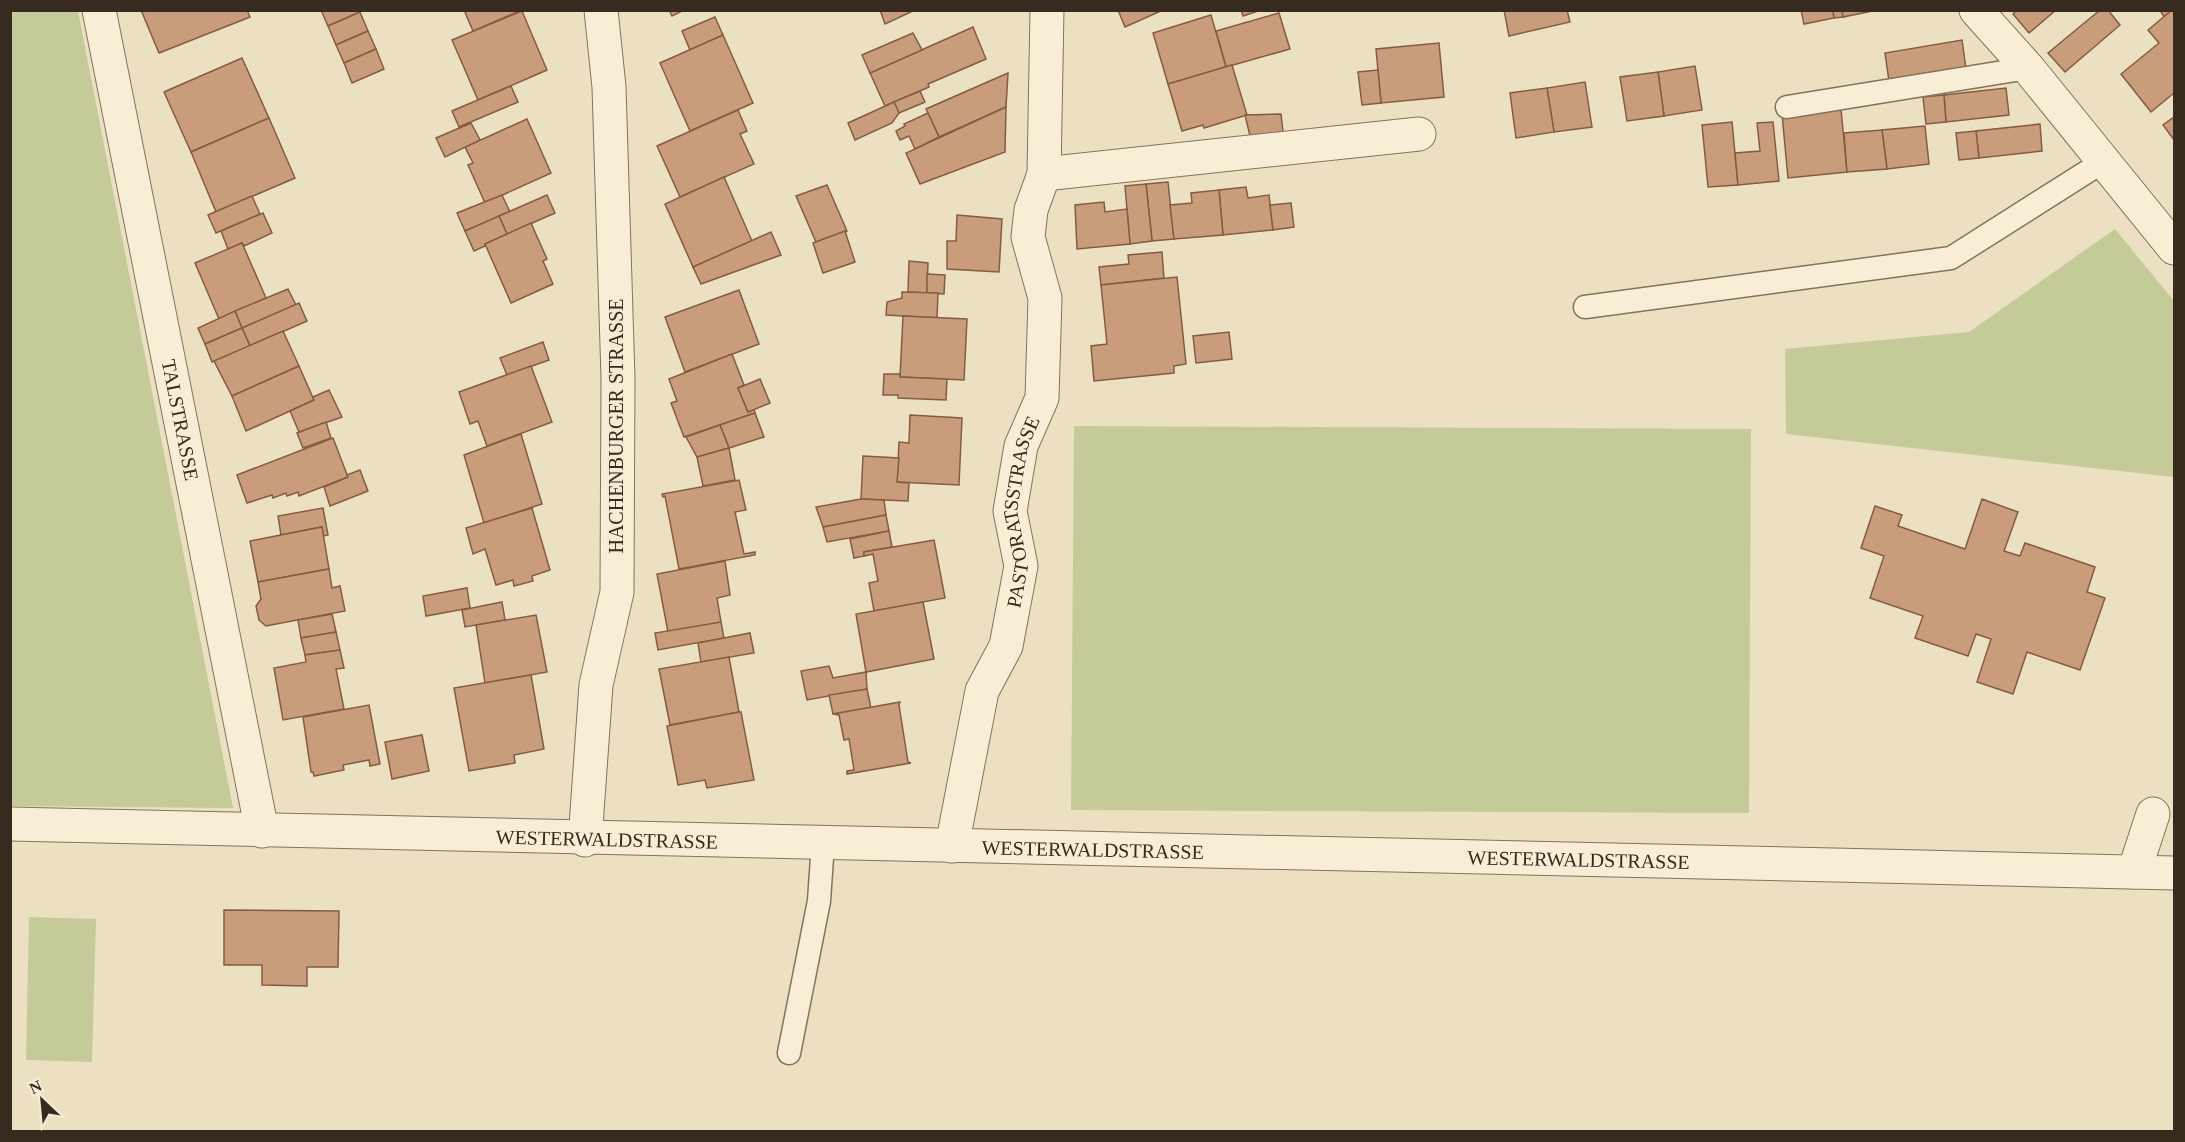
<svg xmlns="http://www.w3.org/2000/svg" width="2185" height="1142" font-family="Georgia,serif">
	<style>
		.green { fill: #c4ca98 }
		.building { fill: #c99c7b; stroke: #855c41; stroke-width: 1.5 }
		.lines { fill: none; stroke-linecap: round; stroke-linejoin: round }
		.service-casing { stroke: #86725b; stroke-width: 25 }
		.minor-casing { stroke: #86725b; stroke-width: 35 }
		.tertiary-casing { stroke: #86725b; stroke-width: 35 }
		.service { stroke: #f8eed6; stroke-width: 22 }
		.minor { stroke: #f8eed6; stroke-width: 33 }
		.tertiary { stroke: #f8eed6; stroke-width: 33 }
		.labels { text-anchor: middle; stroke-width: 4.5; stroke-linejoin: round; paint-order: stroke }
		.street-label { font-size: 20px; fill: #372a1e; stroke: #f4ebd3 }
	</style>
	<rect width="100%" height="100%" fill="#ece0c3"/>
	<g class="green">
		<path d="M11,10L78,11L233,808L11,806Z"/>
		<path d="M2115,229L2174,301V477L1786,434L1785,349L1969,332Z"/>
		<path d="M1074,426L1751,429L1749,813L1071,810Z"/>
		<path d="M29,917L96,919L92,1062L26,1060Z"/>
	</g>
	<g class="building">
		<path d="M141,10H247L250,17L159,53Z"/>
		<path d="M321,10H359L360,12L328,26Z"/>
		<path d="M464,10H522L473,31Z"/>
		<path d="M667,10H684L672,16L670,12Z"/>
		<path d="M880,10H915L885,24Z"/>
		<path d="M1118,10H1163L1125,27Z"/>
		<path d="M1241,10H1261L1243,16Z"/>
		<path d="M1504,10H1567L1570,22L1509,36Z"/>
		<path d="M1801,10H1833L1834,18L1804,24Z"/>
		<path d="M1833,10H1842L1843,17L1834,18Z"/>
		<path d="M1842,10H1873V11L1843,17Z"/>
		<path d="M2017,10H2056L2029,33L2013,14Z"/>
		<path d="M2100,10H2108L2120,25L2065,72L2048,53Z"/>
		<path d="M2160,10H2172L2164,17Z"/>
		<path d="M2172,10H2174V93L2151,112L2121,74L2159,43L2148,30Z"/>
		<path d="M522,11L547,70L478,100L452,40Z"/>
		<path d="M360,12L368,31L336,45L328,26Z"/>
		<path d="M1279,13L1290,49L1226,67L1216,31Z"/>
		<path d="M1211,15L1226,67L1168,84L1153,33Z"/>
		<path d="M715,17L723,35L690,50L682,31Z"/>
		<path d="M973,27L986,59L928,84L929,87L885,106L870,73Z"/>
		<path d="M368,31L376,49L344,63L336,45Z"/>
		<path d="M913,33L922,50L870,73L862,55Z"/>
		<path d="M723,35L753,103L690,131L660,63Z"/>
		<path d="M1962,40L1966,69L1889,81L1885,53Z"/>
		<path d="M1439,43L1444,97L1381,103L1376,49Z"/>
		<path d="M376,49L384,69L352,83L344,63Z"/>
		<path d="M242,58L269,118L191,152L164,92Z"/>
		<path d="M1232,65L1247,115L1204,128L1203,125L1182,131L1168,84Z"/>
		<path d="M1695,66L1702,110L1664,116L1658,72Z"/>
		<path d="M1378,70L1381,103L1362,105L1358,72Z"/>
		<path d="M1658,72L1664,116L1627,121L1620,77Z"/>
		<path d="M1008,73L1006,107L939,137L926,109Z"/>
		<path d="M1585,82L1592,127L1554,132L1547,88Z"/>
		<path d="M511,86L518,102L459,127L452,111Z"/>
		<path d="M1547,88L1554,132L1516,138L1510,93Z"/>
		<path d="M2006,88L2009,115L1946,122L1944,95Z"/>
		<path d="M920,91L925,102L899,113L894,102Z"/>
		<path d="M1944,95L1946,122L1926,124L1923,97Z"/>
		<path d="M894,102L899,113L892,123L855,140L848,123Z"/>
		<path d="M1006,107L1005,152L920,184L906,153Z"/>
		<path d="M1841,109L1847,172L1788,178L1782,114Z"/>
		<path d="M738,110L747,131L740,134L754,164L680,197L657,146Z"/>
		<path d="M928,113L939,137L915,149L909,136L900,140L896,131L905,126L904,124Z"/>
		<path d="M1281,114L1283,132L1250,136L1245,115Z"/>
		<path d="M2174,117V140L2163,125Z"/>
		<path d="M269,118L295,178L216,212L191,152Z"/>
		<path d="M527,119L551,173L485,203L468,165L473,163L465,147Z"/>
		<path d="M1732,122L1738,185L1708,187L1702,125Z"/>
		<path d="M1773,122L1779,181L1738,185L1735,153L1760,151L1757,123Z"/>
		<path d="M471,123L480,140L445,157L436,138Z"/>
		<path d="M2040,124L2042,151L1979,158L1976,131Z"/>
		<path d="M1925,126L1929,164L1887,169L1882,130Z"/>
		<path d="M1882,130L1887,169L1847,172L1844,133Z"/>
		<path d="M1976,131L1979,158L1959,160L1956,133Z"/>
		<path d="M724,177L752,241L693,267L665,204Z"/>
		<path d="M1168,182L1174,239L1152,241L1146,184Z"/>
		<path d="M1146,184L1152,241L1130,244L1125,186Z"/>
		<path d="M827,185L847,231L816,242L796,196Z"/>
		<path d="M1246,187L1248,198L1269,195L1273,230L1223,235L1219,190Z"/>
		<path d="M1219,190L1223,235L1174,239L1170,205L1192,203L1191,193Z"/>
		<path d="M502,195L510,212L465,231L457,213Z"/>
		<path d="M547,195L555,213L507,234L499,216Z"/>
		<path d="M252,196L260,214L216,233L208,215Z"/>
		<path d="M1104,202L1105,212L1127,209L1130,244L1077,249L1075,205Z"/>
		<path d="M1291,203L1294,227L1273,230L1270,205Z"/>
		<path d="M263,213L272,233L244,246L242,243L228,249L221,231Z"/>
		<path d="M957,215L1002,219L999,272L947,269V241H956Z"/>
		<path d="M499,216L507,234L485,244V246L474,251L465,231Z"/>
		<path d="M531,223L547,259L543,261L553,284L511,303L485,244Z"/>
		<path d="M845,231L855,262L823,273L813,243Z"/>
		<path d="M771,232L781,255L701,284L693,267Z"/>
		<path d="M242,243L266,298L219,319L195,263Z"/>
		<path d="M1162,252L1164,278L1101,285L1099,267L1129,264L1128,255Z"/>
		<path d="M909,261L928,263L927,293L908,292Z"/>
		<path d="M927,274L945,275L944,294L927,293Z"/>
		<path d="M1177,277L1186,364L1174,366V373L1094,381L1091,346L1107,344L1101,285Z"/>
		<path d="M288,289L296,305L242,328L235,311Z"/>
		<path d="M739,290L759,344L685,372L665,317Z"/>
		<path d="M902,292L938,293L937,318L886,315L887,302L902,298Z"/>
		<path d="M299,303L307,321L250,346L242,328Z"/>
		<path d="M235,311L242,328L205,344L198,328Z"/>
		<path d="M903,316L967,319L964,380L900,377Z"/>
		<path d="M242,328L250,346L212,362L205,344Z"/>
		<path d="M283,331L299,366L232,396L214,361Z"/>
		<path d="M1229,332L1232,359L1196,363L1193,336Z"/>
		<path d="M543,342L549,360L507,375L500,358Z"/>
		<path d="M732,354L744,385L738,388L748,412L754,409L755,413L684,437L671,403L677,401L669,379Z"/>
		<path d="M299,366L314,400L246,431L232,396Z"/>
		<path d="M531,366L552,422L487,446L478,421L470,424L459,392Z"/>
		<path d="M884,374H900V377L947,379L946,400L898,398V395H883Z"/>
		<path d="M760,379L770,403L748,412L738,388Z"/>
		<path d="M329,390L342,417L299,432L290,411L314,400L313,397Z"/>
		<path d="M755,413L764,437L729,448L720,425Z"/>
		<path d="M910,415L962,418L959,485L897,482L899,442L909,443Z"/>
		<path d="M326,422L331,438L303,448L297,433Z"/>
		<path d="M720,425L729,448L697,457L686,437Z"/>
		<path d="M521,434L542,504L484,523L464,455Z"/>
		<path d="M333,438L348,477L299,496L298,492L287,496L286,493L273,498L272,495L247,503L237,475Z"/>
		<path d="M729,448L735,480L703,486L697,457Z"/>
		<path d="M863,456L899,458L897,482L909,483L908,501L861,499Z"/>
		<path d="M360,470L368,491L330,506L324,487L348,477L347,475Z"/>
		<path d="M739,480L746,510L735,512L744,554L755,552V555L679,569L665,496L663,497L662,494Z"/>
		<path d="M861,499L884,500L886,515L823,527L816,507Z"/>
		<path d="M1982,499L2018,512L2004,551L2020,556L2025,543L2095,567L2087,592L2105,598L2080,670L2027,652L2013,694L1977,682L1991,639L1976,634L1968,656L1915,638L1923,616L1870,598L1884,556L1861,548L1875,506L1902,515L1898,526L1965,549Z"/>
		<path d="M323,508L328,535L323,536L322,527L281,535L278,516Z"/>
		<path d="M532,508L550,570L532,576L533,581L514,586L513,580L496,585L485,549L473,554L466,528Z"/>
		<path d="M886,515L889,531L827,542L823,527Z"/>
		<path d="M322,527L329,569L258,582L250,541Z"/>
		<path d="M889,531L892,547L864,552V556L854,558L850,539Z"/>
		<path d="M934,540L945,598L874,611L869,583L878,581L873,554L864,556V552Z"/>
		<path d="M725,561L730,595L717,598L721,622L668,632L657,574Z"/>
		<path d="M329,569L332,588L340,586L345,611L266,626L259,620L256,606L261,599L258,582Z"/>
		<path d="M467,588L470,608L426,616L423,596Z"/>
		<path d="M502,602L505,620L465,627L462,610Z"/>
		<path d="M923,602L934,659L866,672L856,614Z"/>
		<path d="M332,614L336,632L301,638L298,620Z"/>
		<path d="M536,615L547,672L485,683L476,625Z"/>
		<path d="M721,622L724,638L658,650L655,633Z"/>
		<path d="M336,632L340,650L305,655L301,638Z"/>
		<path d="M750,633L754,653L701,662L698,643Z"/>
		<path d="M340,650L344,668L336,669L344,709L283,720L274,668L306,662L305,655Z"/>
		<path d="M729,657L739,712L670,725L659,669Z"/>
		<path d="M829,666L833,678L866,672L867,689L807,700L801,671Z"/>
		<path d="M531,675L544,749L514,755L515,763L469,771L454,688Z"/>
		<path d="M867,689L871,708L833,714L829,695Z"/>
		<path d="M900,702L899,705L908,762L911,763L847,774V771L854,770L849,739L844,740L839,715L833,714Z"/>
		<path d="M369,705L380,764L370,766L369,760L343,765L344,770L314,776L313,772H311L303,717Z"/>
		<path d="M739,712H741L754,780L707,788L705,780L678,785L667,726Z"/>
		<path d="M422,735L429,771L392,779L385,742Z"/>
		<path d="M224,910L339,911L338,967H307V986L262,985V965H224Z"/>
	</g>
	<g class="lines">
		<defs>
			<g id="service">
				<path d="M1787,107L2028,68"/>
				<path d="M1585,307L1951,258L2104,161"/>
				<path d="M789,1053L819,901L823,843"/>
			</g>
			<g id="minor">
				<path id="s1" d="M99,10L262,831"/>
				<path d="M1044,174L1419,134"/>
				<path id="s2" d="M10,824C732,845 1453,855 2174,873"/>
				<path d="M585,840L596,685L617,592L618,378L609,87L601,10"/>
				<path id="s3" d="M952,846L982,691L1006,646L1021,566L1010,511L1021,446L1042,398L1045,298L1028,237L1031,210L1044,174L1047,10"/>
				<path d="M2134,872L2153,814"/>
			</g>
			<path id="tertiary" d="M1976,10L2028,68L2174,248"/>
		</defs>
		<use href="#service" class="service-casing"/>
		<use href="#minor" class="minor-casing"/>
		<use href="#tertiary" class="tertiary-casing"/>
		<use href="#service" class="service"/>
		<use href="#minor" class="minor"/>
		<use href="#tertiary" class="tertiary"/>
	</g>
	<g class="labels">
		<g class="street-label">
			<text dy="7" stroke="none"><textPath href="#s1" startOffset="418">TALSTRASSE</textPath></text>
			<text transform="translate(616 426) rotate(-90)" y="7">HACHENBURGER STRASSE</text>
			<text dy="7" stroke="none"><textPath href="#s3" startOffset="346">PASTORATSSTRASSE</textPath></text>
			<text dy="7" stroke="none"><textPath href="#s2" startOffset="597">WESTERWALDSTRASSE</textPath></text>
			<text dy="7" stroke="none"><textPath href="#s2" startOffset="1083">WESTERWALDSTRASSE</textPath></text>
			<text dy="7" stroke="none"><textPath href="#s2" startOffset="1569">WESTERWALDSTRASSE</textPath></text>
		</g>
	</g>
	<rect width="2185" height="1142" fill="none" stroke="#372a1e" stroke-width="24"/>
	<g transform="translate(42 1100) rotate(334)" stroke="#f4ebd3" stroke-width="4.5" paint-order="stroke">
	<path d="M0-4.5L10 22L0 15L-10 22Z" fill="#372a1e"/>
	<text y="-9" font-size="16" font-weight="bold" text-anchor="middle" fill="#372a1e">N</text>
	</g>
</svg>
